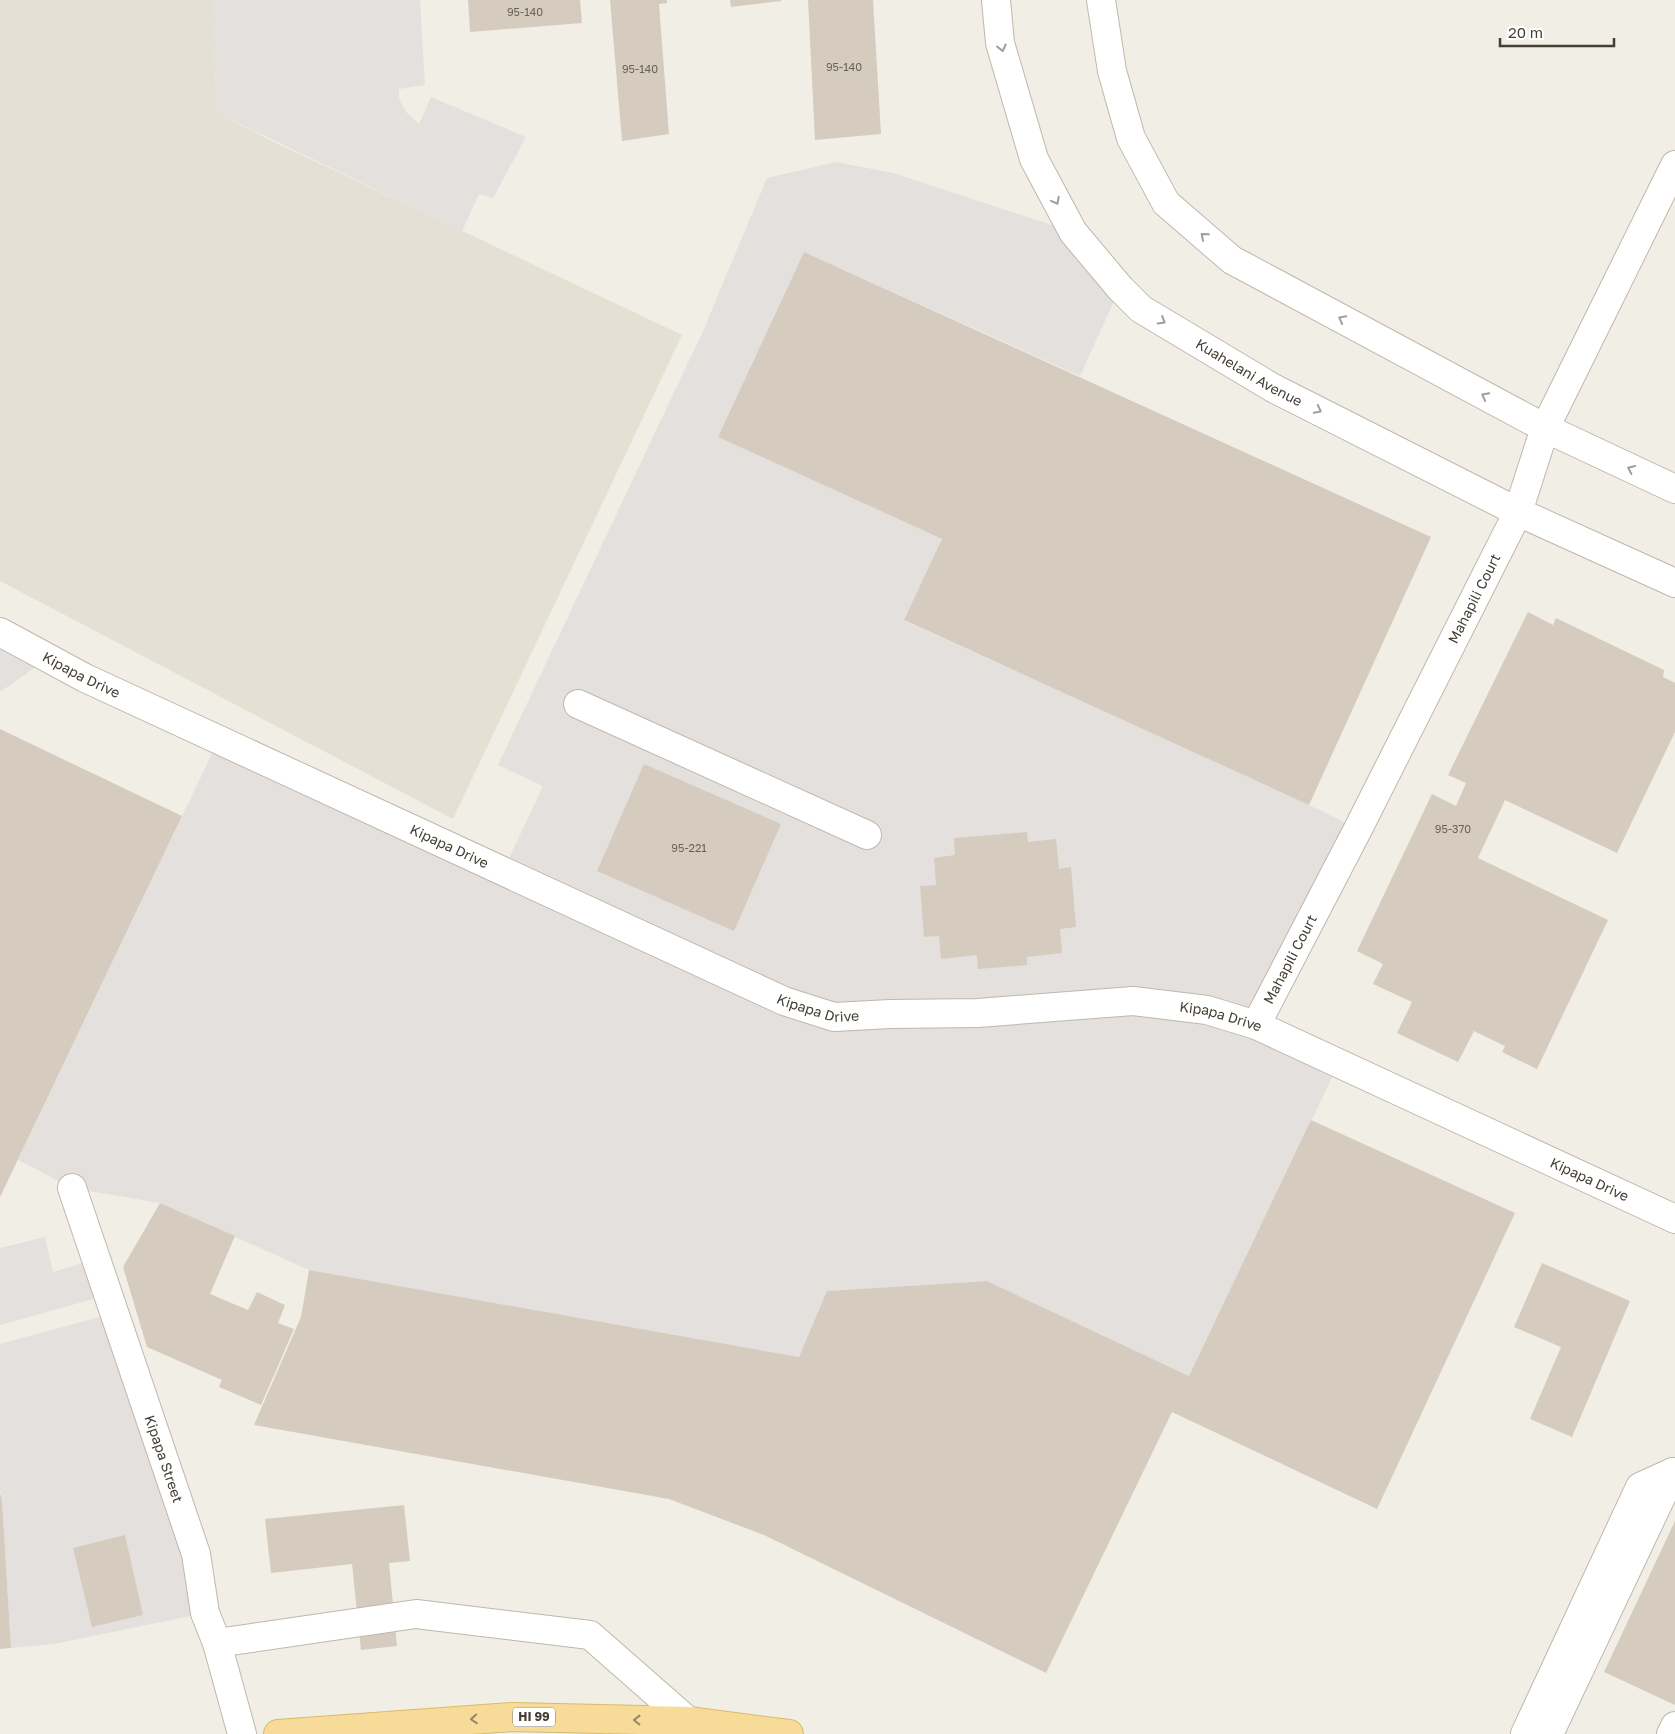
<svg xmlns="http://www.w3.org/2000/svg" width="1675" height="1734" font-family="'Golos Text',sans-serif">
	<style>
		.residential { fill: #e5e0d4 }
		.parking { fill: #e3e0dd }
		.building { fill: #d5ccbf }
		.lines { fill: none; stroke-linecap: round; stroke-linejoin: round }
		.minor-casing { stroke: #bfb8ac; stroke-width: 30 }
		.major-casing { stroke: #dbb96a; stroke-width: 30 }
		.minor { stroke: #fff; stroke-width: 28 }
		.major { stroke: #f7dc99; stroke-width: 28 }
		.oneway { stroke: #a29e9a }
		.oneway2 { stroke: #958562 }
		.labels { text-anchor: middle; stroke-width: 4; stroke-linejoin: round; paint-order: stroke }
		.number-label { font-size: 11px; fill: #686258 }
		.shield { fill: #fff; stroke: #7c7872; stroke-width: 1 }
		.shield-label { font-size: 12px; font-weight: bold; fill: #443e35 }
		.street-label { font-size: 14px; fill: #443e35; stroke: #fff }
	</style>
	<rect width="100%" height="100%" fill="#f1eee5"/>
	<path class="residential" d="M0,0H212L217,113L270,140L682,335L453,819L0,581Z"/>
	<g class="parking">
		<path d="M212,0H420L425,85L399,89V98L406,112L419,124L431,97L526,137L493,198L479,194L462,231L217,113Z"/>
		<path d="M836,162L893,173L1073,232L1120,288L1080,376L804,252L718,437L942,539L905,621L1309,805L1358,829L1256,1025L1339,1063L1189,1376L987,1281L828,1291L799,1357L309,1270L160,1203L72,1188L18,1160L219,739L503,871L543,786L498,765L703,331L767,178Z"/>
		<path d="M0,632L48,658L0,692Z"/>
		<path d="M45,1237L53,1272L96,1259L108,1295L0,1325V1248Z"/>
		<path d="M114,1313L205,1613L54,1644L11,1648L2,1500L0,1489V1344Z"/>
	</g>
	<g class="building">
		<path d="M468,0H580L582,23L470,32Z"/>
		<path d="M610,0H667V3L659,4L669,134L622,141Z"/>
		<path d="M730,0H781V1L731,7Z"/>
		<path d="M808,0H873L881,134L815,140Z"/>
		<path d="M804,252L1431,537L1309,805L904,620L942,539L718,437Z"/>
		<path d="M1528,612L1553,625L1556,618L1664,670L1663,677L1675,683V732L1617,853L1505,800L1478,858L1608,920L1537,1069L1502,1052L1505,1046L1474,1031L1458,1062L1397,1033L1412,1002L1373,984L1383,964L1357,951L1432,794L1456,806L1466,783L1448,775Z"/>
		<path d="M0,729L182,816L0,1197Z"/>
		<path d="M644,764L781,824L734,931L597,871Z"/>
		<path d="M1027,832L1028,842L1056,839L1059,869L1071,867L1076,927L1060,929L1062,953L1027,957V965L978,969L977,955L941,959L939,936L924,937L920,886L936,885L934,858L955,855L954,838Z"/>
		<path d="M1311,1120L1515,1213L1377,1509L1172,1412L1046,1673L764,1535L669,1499L254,1425L301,1317L309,1270L799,1357L827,1291L987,1281L1189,1376Z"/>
		<path d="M160,1203L235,1236L210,1294L248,1310L257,1292L285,1305L278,1323L294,1329L261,1405L219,1387L222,1380L147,1347L123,1267Z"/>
		<path d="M1542,1263L1630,1301L1572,1437L1530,1419L1561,1347L1514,1327Z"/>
		<path d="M0,1493L2,1500L11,1648L0,1649Z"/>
		<path d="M404,1505L410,1561L389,1563L397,1646L361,1650L352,1564L271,1573L265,1519Z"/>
		<path d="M1675,1521V1705L1604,1672Z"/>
		<path d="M125,1535L143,1615L92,1627L73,1548Z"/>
	</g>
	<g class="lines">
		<defs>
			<g id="minor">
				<path id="s1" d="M996,0L1000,43L1034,159L1073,232L1120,288L1141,309L1273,388L1518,512L1675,583"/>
				<path d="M1101,0L1112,71L1131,138L1166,203L1232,260L1545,428L1675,489"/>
				<path id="s2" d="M0,632L85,678L784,1001L834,1017L890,1014L978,1013L1133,1001L1207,1010L1256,1025L1675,1219"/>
				<path d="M578,704L867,835"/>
				<path id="s3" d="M1256,1025L1358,829L1518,512L1545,428L1675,165"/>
				<path id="s4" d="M72,1188L196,1554L205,1613L217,1643L242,1734"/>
				<path d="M217,1643L416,1614L590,1635L688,1721"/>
				<path d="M1525,1734L1640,1487L1673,1472"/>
				<path d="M1549,1734L1673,1472"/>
				<path d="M1671,1734L1675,1726"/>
			</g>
			<path id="major" d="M278,1734L512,1717L688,1721L789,1734"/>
		</defs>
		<use href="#minor" class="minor-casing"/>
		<use href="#major" class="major-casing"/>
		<use href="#minor" class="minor"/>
		<use href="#major" class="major"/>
	</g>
	<defs><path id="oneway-chevron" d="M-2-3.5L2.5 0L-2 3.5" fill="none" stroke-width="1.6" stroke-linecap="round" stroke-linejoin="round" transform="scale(1.25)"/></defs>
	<g class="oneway">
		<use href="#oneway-chevron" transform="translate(1002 48) rotate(76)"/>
		<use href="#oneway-chevron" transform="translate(1056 201) rotate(62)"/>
		<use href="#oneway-chevron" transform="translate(1204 236) rotate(-139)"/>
		<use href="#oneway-chevron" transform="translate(1342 319) rotate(-152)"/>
		<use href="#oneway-chevron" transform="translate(1162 321) rotate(31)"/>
		<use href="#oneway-chevron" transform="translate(1485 396) rotate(-152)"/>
		<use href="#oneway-chevron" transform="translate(1318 410) rotate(27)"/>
		<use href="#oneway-chevron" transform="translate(1631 469) rotate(-155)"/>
	</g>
	<g class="oneway2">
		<use href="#oneway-chevron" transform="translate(474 1719) rotate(176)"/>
		<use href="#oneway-chevron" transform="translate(637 1720) rotate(-179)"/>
	</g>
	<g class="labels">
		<g class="number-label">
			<text x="525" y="16">95-140</text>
			<text x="844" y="71">95-140</text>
			<text x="640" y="73">95-140</text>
			<text x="1453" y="833">95-370</text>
			<text x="689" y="852">95-221</text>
		</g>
		<rect class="shield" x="513" y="1707.5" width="42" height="19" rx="4"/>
		<g class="shield-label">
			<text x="534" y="1721">HI 99</text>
		</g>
		<g class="street-label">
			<text dy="5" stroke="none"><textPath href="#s1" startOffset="475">Kuahelani Avenue</textPath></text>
			<text dy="5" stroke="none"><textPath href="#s3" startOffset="479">Mahapili Court</textPath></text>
			<text dy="5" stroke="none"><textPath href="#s2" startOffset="92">Kipapa Drive</textPath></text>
			<text dy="5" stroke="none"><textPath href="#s2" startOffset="498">Kipapa Drive</textPath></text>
			<text dy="5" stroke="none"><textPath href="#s3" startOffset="74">Mahapili Court</textPath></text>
			<text dy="5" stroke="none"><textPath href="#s2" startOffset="902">Kipapa Drive</textPath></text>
			<text dy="5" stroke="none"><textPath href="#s2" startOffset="1308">Kipapa Drive</textPath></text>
			<text dy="5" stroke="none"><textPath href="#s2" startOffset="1712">Kipapa Drive</textPath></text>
			<text dy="5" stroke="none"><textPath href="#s4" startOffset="286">Kipapa Street</textPath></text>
		</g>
	</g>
	<path d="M1500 38v8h114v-8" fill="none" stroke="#443e35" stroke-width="2.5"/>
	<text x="1508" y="38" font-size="15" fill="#443e35" stroke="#ffffff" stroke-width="4" paint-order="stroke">20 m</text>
</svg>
